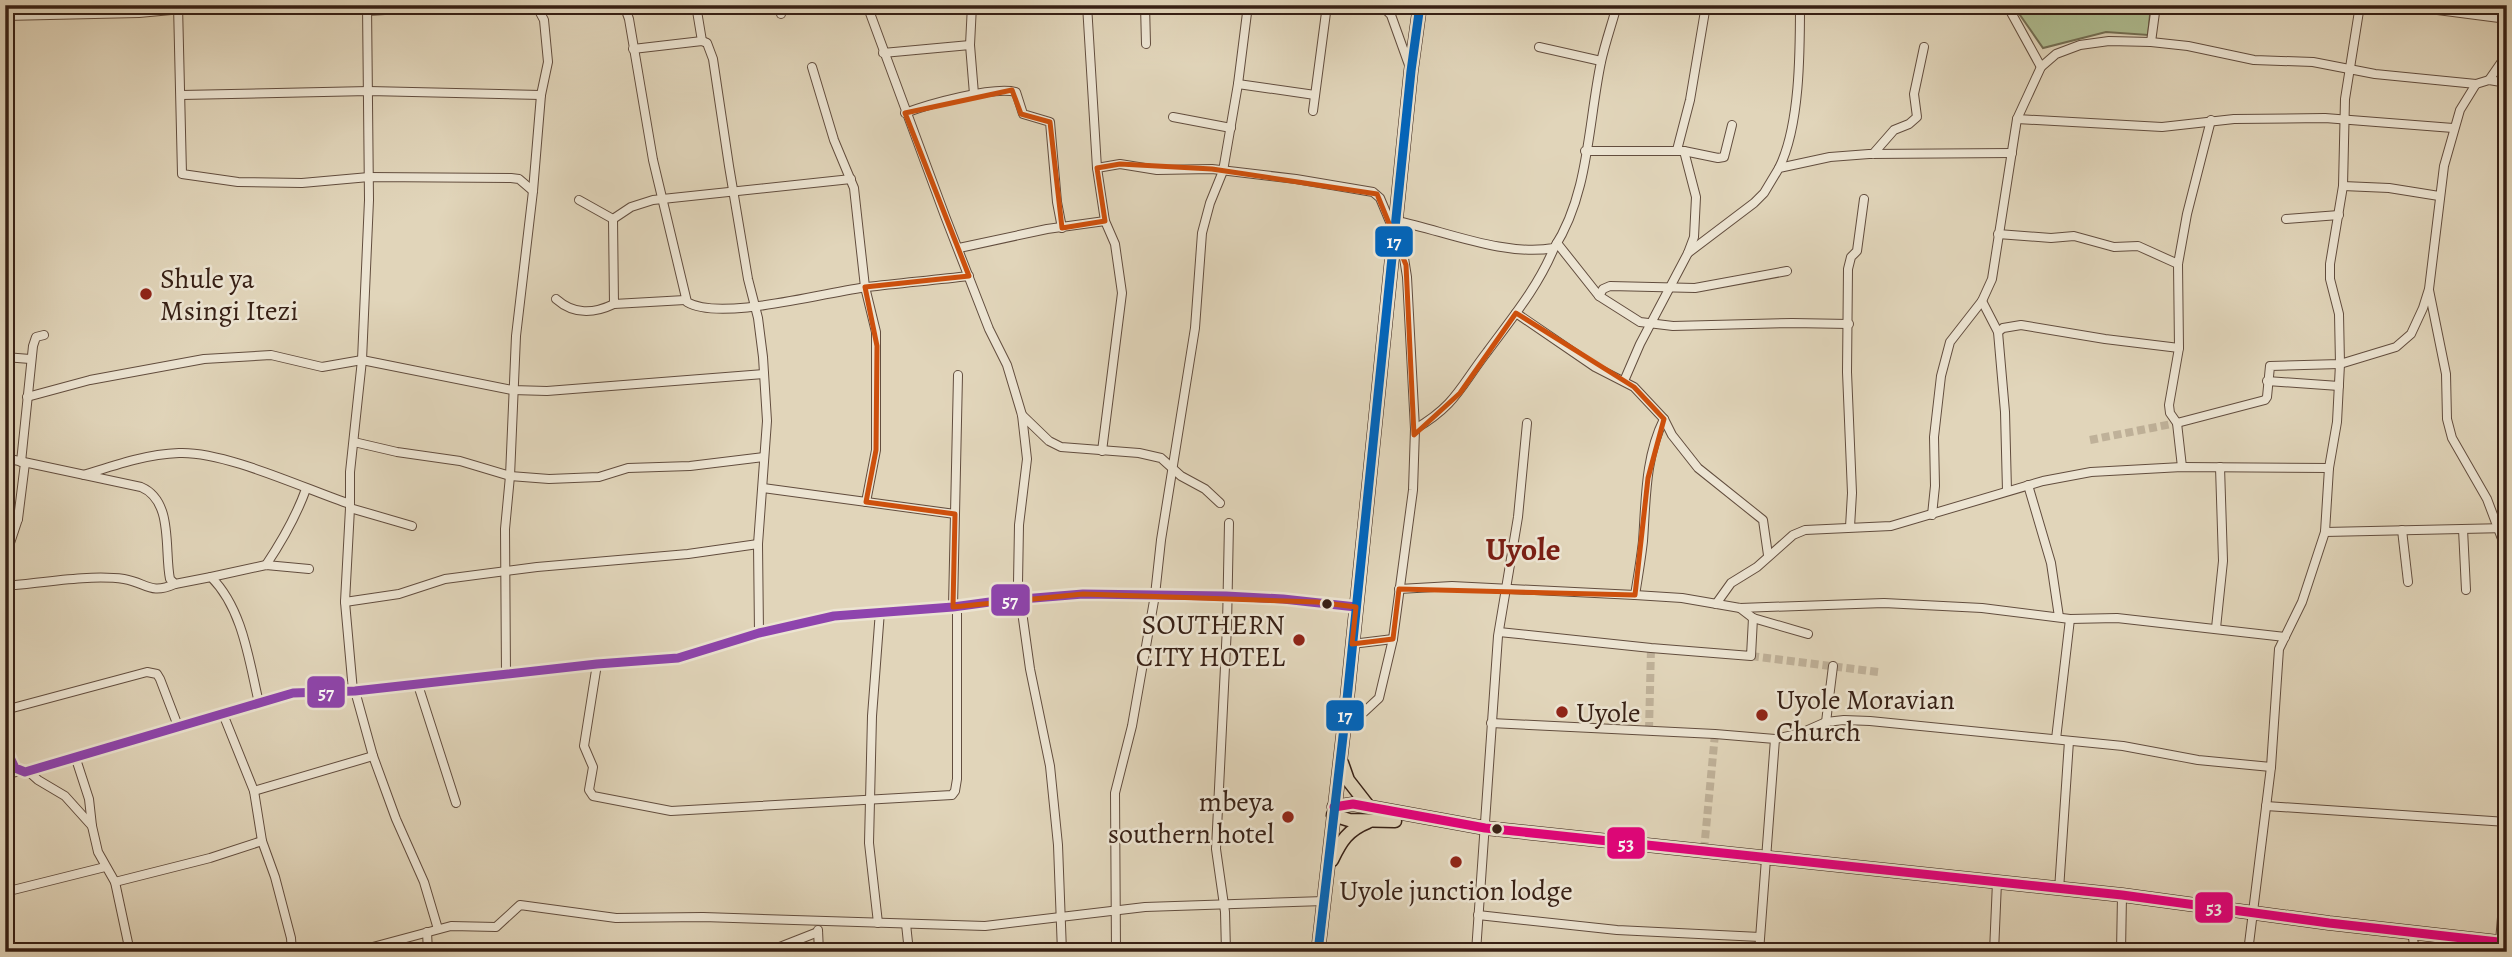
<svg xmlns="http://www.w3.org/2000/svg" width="2512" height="957" font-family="Alegreya,serif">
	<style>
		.green { fill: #afbe92; stroke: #736f54; stroke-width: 2 }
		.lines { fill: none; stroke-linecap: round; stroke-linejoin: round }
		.minor-tunnel { stroke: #bfb199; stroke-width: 8; stroke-dasharray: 8 4; stroke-linecap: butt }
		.minor-casing { stroke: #624d3e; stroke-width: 10 }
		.highway-casing { stroke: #372015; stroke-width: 15 }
		.minor { stroke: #ece4d2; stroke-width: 8 }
		.highway { stroke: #e1d5ba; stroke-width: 12 }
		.bus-1-casing { stroke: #ece4d2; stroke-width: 14 }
		.bus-2-casing { stroke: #ece4d2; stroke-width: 14 }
		.bus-3-casing { stroke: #ece4d2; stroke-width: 14 }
		.bus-1 { stroke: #8e44ad; stroke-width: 9 }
		.bus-2 { stroke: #e5007d; stroke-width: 9 }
		.bus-3 { stroke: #0065bd; stroke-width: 9 }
		.marked { fill: none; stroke: #cd500d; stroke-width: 5; stroke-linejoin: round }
		.poi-dot { fill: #8f2418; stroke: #ece4d2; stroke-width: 2.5 }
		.bus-dot { fill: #372015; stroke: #ece4d2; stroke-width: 2.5 }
		.labels { text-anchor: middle; stroke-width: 5; stroke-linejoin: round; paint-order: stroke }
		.poi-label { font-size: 28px; fill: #372015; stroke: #ece4d2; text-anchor: start }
		.quarter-label { font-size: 32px; font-weight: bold; fill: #7a1f14; stroke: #ece4d2 }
		.line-badge { stroke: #ece4d2; stroke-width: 2.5 }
		.badge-label { font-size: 19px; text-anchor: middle; font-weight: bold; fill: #fff }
	</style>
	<rect width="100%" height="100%" fill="#e1d5ba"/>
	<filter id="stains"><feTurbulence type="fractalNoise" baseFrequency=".00286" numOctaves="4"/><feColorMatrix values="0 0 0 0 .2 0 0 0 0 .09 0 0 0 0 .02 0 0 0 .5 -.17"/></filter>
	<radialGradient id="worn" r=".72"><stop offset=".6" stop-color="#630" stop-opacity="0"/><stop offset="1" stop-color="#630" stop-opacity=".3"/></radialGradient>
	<path class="green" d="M2016,5H2151L2148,35L2106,32L2043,48L2020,15Z"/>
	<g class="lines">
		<g class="minor-tunnel">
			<path d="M2090,440L2177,423"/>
			<path d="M1751,656L1878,672"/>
			<path d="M1649,730L1651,648"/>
			<path d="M1704,850L1715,734"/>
		</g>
		<defs>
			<g id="minor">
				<path d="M178,5L182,174L238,182L302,183L369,177L511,178L519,179L533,191"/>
				<path d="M624,5L629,19L653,160L687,302C720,322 826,292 867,287C901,283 935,280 969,276"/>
				<path d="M696,5L702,41"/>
				<path d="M781,5V14"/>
				<path d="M867,5L945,216L989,329L1007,365L1022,415L1027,459L1019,525L1018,583L1030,669L1050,766L1058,845L1062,952"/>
				<path d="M972,5L970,45L974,94"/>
				<path d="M1087,5L1097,168L1105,221L1115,244L1122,293L1102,451"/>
				<path d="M1145,5L1146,44"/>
				<path d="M1374,5L1386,10L1391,15L1409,65"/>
				<path d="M2007,5L2041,67"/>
				<path d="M2399,5L2507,19"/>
				<path d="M367,11L474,5"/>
				<path d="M5,16L139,13L224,5"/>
				<path d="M2151,42L2156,5"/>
				<path d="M1539,47L1601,61"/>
				<path d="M633,49L702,41L707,43L713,59L729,166L748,279L758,318L763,357L767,421L758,544L759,633"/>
				<path d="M883,53L970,45"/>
				<path d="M812,67L834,140L854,188L865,287L876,332V450L866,502"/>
				<path d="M2489,80L2507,54"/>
				<path d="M1238,84L1315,95"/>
				<path d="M181,95L369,91L541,95"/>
				<path d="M1313,111L1327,5"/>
				<path d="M905,113C929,104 993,86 1016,92L1023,114L1050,122L1057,202L1062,228"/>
				<path d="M1173,117L1231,128"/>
				<path d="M2017,119L2162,127L2234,119L2325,118L2453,128"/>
				<path d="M1677,150L1690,100L1706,5"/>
				<path d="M1585,151H1684L1696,197L1694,237L1688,253L1640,344L1624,381"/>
				<path d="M1684,151L1718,158L1724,157L1732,125"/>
				<path d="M1873,154L1894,130L1909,124L1917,117L1914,94L1924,47"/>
				<path d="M1097,168L1120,164L1157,170L1212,169L1296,179L1373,192L1380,198L1393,229"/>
				<path d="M1779,168C1800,126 1800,52 1800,5"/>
				<path d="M2343,186L2389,188L2439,196"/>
				<path d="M579,200L613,219"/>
				<path d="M2286,219L2339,215"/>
				<path d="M1397,221C1445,231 1505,257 1554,248C1589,194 1588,124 1601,62C1605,43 1612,24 1617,5"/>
				<path d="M1998,234L2051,238L2074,236L2114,247L2138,246L2178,264"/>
				<path d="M1395,241L1404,258L1407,277L1415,429"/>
				<path d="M1557,243L1599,296L1640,322L1673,326L1792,323L1849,324"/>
				<path d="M959,248L1047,229L1105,221"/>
				<path d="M1688,253L1754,203L1764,193L1779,168L1830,157L1869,154L2012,153"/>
				<path d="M2429,290L2446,374L2447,419L2452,438L2487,499L2507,552"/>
				<path d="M1599,296L1603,289L1610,286L1695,288L1787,271"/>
				<path d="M556,299C574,315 593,314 614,304"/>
				<path d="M685,300L614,304L613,219L631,207L653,200L851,179"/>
				<path d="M1982,301L1998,332L2005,412L2007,491"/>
				<path d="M1516,313L1595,367L1634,387L1664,419L1672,435L1698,468L1763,520L1768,555"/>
				<path d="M1998,332L2003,328L2021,325L2105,339L2179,348"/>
				<path d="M5,357L30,359"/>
				<path d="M2267,381L2339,386"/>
				<path d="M27,397L90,380L204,359L271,355L322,367L362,360L512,390L547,391L764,374"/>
				<path d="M1022,415L1049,441L1061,447L1139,453L1161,458L1181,476L1205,489L1220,503"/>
				<path d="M2177,423L2265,400L2267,397L2270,366L2340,364L2396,347L2411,334L2423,308L2429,289L2444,166L2460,110L2476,84L2489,80L2507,83"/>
				<path d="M354,442L397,452L460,461L510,476L549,479L599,477L628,468L690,466L764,457"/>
				<path d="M5,458L141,487C174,501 164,550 170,579L175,584L211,577C243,609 249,661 259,703"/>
				<path d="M21,462L33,346L36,337L44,335"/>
				<path d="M2182,467L2177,423L2170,413L2169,405L2179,348L2178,264L2187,214L2211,120"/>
				<path d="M84,475C115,465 147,454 179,453C225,451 305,489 350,504"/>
				<path d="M2028,485L2051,563L2059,617"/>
				<path d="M763,488L955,514"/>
				<path d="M350,508L412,526"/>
				<path d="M1932,515L1935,486L1934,437L1941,376L1950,342L1982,301L1992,279L2017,119L2041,67L2056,54L2080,45L2109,41L2151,42L2188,46L2254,60L2313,62L2375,74L2476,84"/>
				<path d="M5,516L18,519"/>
				<path d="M1850,527L1852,493L1847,372L1848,269L1851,257L1857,251L1864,199"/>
				<path d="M2463,529L2466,590"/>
				<path d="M2402,530L2408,582"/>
				<path d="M2325,532L2507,528"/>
				<path d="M5,558L18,519L25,463"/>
				<path d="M266,565C282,541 296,517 306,489"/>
				<path d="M211,577L266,565L309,569"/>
				<path d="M5,586C41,583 90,574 124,579C147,583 150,595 175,584"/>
				<path d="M1399,589L1452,586L1635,595L1682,598L1740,608L1884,603L1982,608L2070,619L2117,618L2285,637"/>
				<path d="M1635,595C1638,577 1641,559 1643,541C1646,500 1645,457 1664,419"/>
				<path d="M345,602L399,594L445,579L537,567L688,554L758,544"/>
				<path d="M1716,604L1731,583L1757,567L1793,535L1805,530L1891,526L2043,481L2091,472L2182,467L2329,468"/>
				<path d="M953,607L958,375"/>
				<path d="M1740,608L1753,618L1808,634"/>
				<path d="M2216,628L2223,561L2220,467"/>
				<path d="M1499,632L1651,648L1751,656L1753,618"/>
				<path d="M1352,644L1393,639"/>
				<path d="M597,664L584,746L593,767L589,790L593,796L671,811L952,795L955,791L957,779V606"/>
				<path d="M506,674L505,529L510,476L516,336L533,191L541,95L548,62L544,20L536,5"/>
				<path d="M418,685L456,803"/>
				<path d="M353,691L345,602L350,508V472L362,360L369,200L367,5"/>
				<path d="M355,691L373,756L396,819L424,882L438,929"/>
				<path d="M5,710L147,672L157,674L160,679L178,726"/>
				<path d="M223,714L254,791L262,841L275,877L291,938L292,952"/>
				<path d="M1345,719L1364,712L1379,698L1393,639L1413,490L1415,429C1456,405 1460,387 1487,352C1512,318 1538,287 1554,248"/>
				<path d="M1826,722L1833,666"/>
				<path d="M1491,723L1715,734L1775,739L1759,952"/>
				<path d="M1775,739L1801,733L1826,722L1844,720L1870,721L2123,746L2198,760L2271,767"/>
				<path d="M2056,739L2070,619"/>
				<path d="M5,747L15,768L25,772L293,693L355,691L597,664L678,658L759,633L834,616L953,607L997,601L1083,594L1226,596L1283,599L1356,607"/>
				<path d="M75,756L89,799L92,826"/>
				<path d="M28,771L38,780L65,796L92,826L98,852L115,882L130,952"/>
				<path d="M5,775L20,771"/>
				<path d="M254,791L373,756"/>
				<path d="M2266,806L2507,822"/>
				<path d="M115,882L210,858L262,841"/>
				<path d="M2059,890L2069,741"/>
				<path d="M5,892L105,867"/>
				<path d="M1478,915L1617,930L1760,937"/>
				<path d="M878,923L869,843L872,716L880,611"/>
				<path d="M906,924L909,952"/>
				<path d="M818,930L819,952"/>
				<path d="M2412,931L2415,952"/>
				<path d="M427,932L428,952"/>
				<path d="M2500,942L2507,856"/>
				<path d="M354,952L451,926L496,927L520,905L616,918L703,917L985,926L1145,907L1324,901"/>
				<path d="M767,952L818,932"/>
				<path d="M1116,952L1115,793L1132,726L1155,595L1161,540L1195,328L1202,233L1210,203L1223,171L1238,84L1248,5"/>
				<path d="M1226,952L1225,912L1216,849L1227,626L1229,523"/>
				<path d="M1476,952L1498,636L1518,517L1527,423"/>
				<path d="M1994,952L1997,882"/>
				<path d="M2121,952L2122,895"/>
				<path d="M2248,952L2271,767L2279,649L2302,602L2325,532L2329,468L2337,422L2340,364L2339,314L2330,279V264L2343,186L2345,99L2360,5"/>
			</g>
			<g id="highway">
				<path d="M1342,763L1348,780L1369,807"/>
				<path d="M1334,807L1353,804L1485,828L2122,895L2329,923L2507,943"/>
				<path d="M1333,815L1349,820L1395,821"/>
				<path d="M1332,860C1341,841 1348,830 1368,822"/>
				<path d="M1318,952L1345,719L1411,71L1420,5"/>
			</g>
		</defs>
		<use href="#minor" class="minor-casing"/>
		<use href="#highway" class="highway-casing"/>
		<use href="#minor" class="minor"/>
		<use href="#highway" class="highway"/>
		<defs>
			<path id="bus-1" d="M5,747L15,768L25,772L293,693L355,691L597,664L678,658L759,633L834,616L953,607L997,601L1083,594L1226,596L1283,599L1356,607"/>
			<path id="bus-2" d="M1334,807L1353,804L1485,828L2122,895L2329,923L2507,943"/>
			<path id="bus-3" d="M1318,952L1345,719L1411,71L1420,5"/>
		</defs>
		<use href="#bus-1" class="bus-1-casing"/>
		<use href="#bus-2" class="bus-2-casing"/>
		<use href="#bus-3" class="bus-3-casing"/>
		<use href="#bus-1" class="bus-1"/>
		<use href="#bus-2" class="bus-2"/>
		<use href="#bus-3" class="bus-3"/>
	</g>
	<path class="marked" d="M1012,90L1021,114L1050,122L1062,228L1105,221L1097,168L1120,164L1212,169L1377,194L1406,265L1414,435L1460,393L1516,313L1634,387L1664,419L1648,478L1635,595L1399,589L1393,639L1352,644L1356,607L1317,602L1083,594L953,607L955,514L866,502L876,450L877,346L865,287L969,276L905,113Z"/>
	<g class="poi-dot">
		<circle cx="146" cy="294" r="7"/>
		<circle cx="1299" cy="640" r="7"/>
		<circle cx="1562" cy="712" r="7"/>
		<circle cx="1762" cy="715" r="7"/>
		<circle cx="1288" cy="817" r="7"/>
		<circle cx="1456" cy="862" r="7"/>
	</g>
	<g class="bus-dot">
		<circle cx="1327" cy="604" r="6"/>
		<circle cx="1497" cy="829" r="6"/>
	</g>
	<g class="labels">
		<g class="poi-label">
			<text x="160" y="288">Shule ya<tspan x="160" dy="32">Msingi Itezi</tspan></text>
			<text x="1285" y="634" text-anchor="end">SOUTHERN<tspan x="1285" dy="32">CITY HOTEL</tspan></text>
			<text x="1776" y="709">Uyole Moravian<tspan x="1776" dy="32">Church</tspan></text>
			<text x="1576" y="722">Uyole</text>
			<text x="1274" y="811" text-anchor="end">mbeya<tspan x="1274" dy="32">southern hotel</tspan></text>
			<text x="1456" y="900" text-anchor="middle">Uyole junction lodge</text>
		</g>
		<g class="quarter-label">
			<text x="1523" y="560">Uyole</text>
		</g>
	</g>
	<g class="line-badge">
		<rect x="1374" y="225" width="40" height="33" rx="7" fill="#0065bd"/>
		<rect x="990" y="583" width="41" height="34" rx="7" fill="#8e44ad"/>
		<rect x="306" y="675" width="40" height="34" rx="7" fill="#8e44ad"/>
		<rect x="1325" y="699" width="40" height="33" rx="7" fill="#0065bd"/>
		<rect x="1606" y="826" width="40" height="34" rx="7" fill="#e5007d"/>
		<rect x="2194" y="891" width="40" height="33" rx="7" fill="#e5007d"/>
	</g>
	<g class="badge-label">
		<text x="1394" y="248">17</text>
		<text x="1010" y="607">57</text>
		<text x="326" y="699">57</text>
		<text x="1345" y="722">17</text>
		<text x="1626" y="850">53</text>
		<text x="2214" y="914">53</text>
	</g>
	<rect width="2512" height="957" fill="none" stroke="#e1d5ba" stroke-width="28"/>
	<rect x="7" y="7" width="2498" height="943" fill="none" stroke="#372015" stroke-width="3.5"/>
	<rect x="14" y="14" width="2484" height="929" fill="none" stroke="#372015" stroke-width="2"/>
	<rect width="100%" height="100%" filter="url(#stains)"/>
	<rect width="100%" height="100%" fill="url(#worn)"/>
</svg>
